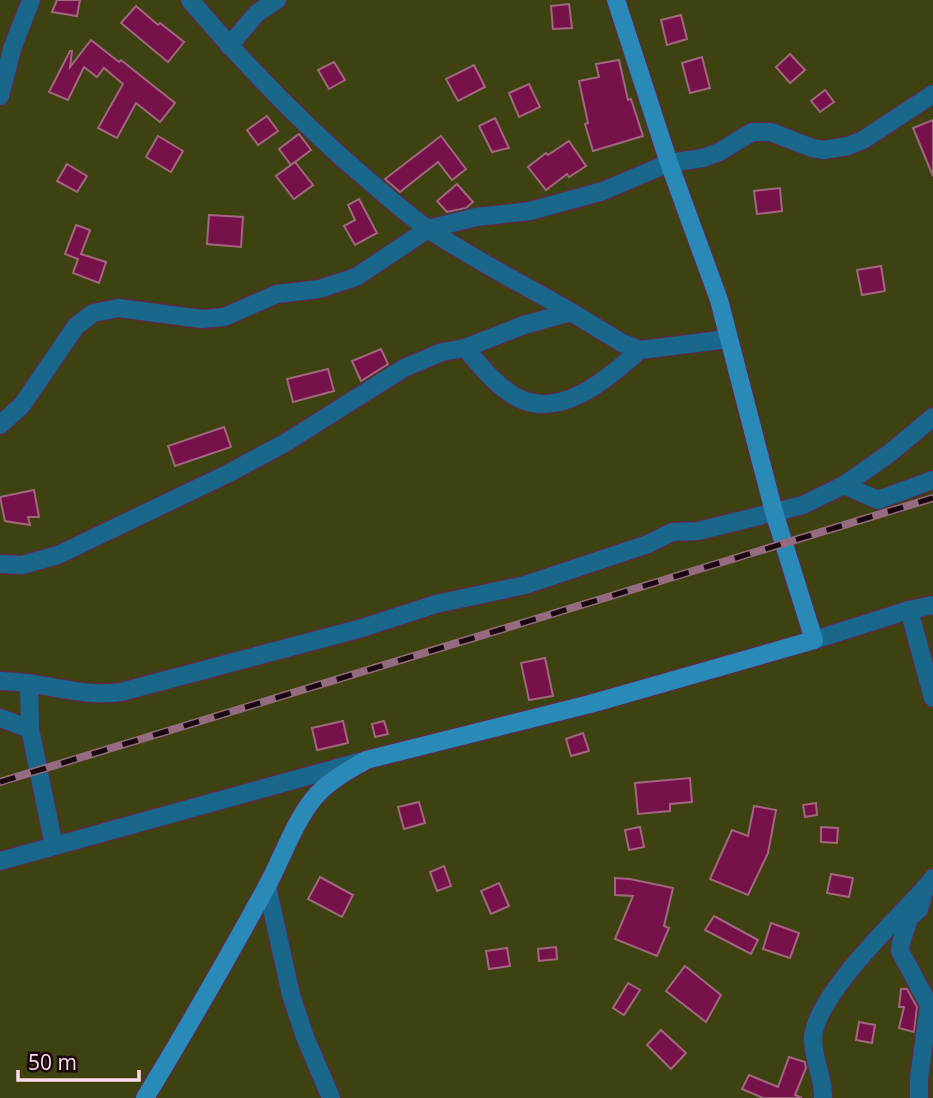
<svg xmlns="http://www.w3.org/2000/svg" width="933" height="1098" font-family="'Open Sans',sans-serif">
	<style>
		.green { fill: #3e4210 }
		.building { fill: #761249; stroke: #a0677f; stroke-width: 2 }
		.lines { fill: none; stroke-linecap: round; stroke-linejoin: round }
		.street-casing { stroke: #5a2c42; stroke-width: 21 }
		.secondary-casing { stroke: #5a2c42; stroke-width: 21 }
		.street { stroke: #19678a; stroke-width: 18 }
		.secondary { stroke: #298ab7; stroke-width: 18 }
		.rail-casing { stroke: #956c7f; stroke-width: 8 }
		.rail { stroke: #1a060f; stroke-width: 5; stroke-dasharray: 16; stroke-linecap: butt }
	</style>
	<rect width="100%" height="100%" fill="#3f0f27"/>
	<rect class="green" x="0" y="0" width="933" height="1098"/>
	<g class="building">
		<path d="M57,0H80L77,16L52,12Z"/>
		<path d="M569,4L572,28L553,29L551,6Z"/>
		<path d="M136,6L158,25L160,23L184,42L168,62L121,23Z"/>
		<path d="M681,15L687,39L667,45L661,20Z"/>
		<path d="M91,40L119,62L121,60L175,103L160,122L136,103L117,138L98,128L123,84L104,68L97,77L84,67L68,100L49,92L70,51H72L70,67Z"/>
		<path d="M790,54L805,70L790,83L776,67Z"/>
		<path d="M702,57L710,88L690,93L682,63Z"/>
		<path d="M619,60L628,100L631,99L643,136L593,151L585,124L588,123L579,81L599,77L596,64Z"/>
		<path d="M334,62L345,80L329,89L318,70Z"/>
		<path d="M474,65L485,87L458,101L446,79Z"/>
		<path d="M529,84L540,107L519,117L509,93Z"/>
		<path d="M825,90L834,102L820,112L811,101Z"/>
		<path d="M267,116L278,131L258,145L247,130Z"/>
		<path d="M495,118L509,148L492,152L479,126Z"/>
		<path d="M933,120V176L913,128Z"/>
		<path d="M299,134L311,150L291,165L279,149Z"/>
		<path d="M158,136L183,151L171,172L146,157Z"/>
		<path d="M441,136L466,169L452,180L438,162L400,192L385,179Z"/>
		<path d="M569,141L586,166L569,177L567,174L546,190L528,167L546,153L548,155Z"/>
		<path d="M295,162L313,185L294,199L276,176Z"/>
		<path d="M67,164L87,176L77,192L57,181Z"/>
		<path d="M457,184L473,202L466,208L447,212L437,201Z"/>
		<path d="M780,188L782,211L757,214L754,191Z"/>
		<path d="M359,199L377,233L355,245L344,226L355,220L348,205Z"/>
		<path d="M209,215L243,217L241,247L207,244Z"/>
		<path d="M76,225L90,230L81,254L106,262L99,283L73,273L78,259L65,254Z"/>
		<path d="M881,266L885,291L862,295L857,270Z"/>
		<path d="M381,349L388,364L361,381L352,361Z"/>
		<path d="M328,369L334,391L293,402L287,379Z"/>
		<path d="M224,427L231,447L175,466L168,446Z"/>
		<path d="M34,490L39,517H28L30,525L5,521L0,497Z"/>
		<path d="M545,658L553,696L529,700L521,663Z"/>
		<path d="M343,721L348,743L317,750L312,728Z"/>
		<path d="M384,721L388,734L375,737L372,724Z"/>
		<path d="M583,733L589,751L571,756L566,739Z"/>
		<path d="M690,778L692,802L670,804V811L638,814L635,783Z"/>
		<path d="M419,802L425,823L404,829L398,807Z"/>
		<path d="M816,803L817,815L805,817L803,805Z"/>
		<path d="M754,806L776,810L768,853L748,895L710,879L732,830L748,836Z"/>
		<path d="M640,827L644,847L629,850L625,830Z"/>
		<path d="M821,827L838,828L837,843L821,842Z"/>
		<path d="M444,866L451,886L437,891L430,872Z"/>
		<path d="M831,874L853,878L849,897L827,893Z"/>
		<path d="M320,877L353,895L342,917L308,899Z"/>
		<path d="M615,878L630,879L673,888L664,926L669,928L657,956L615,939L633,896L615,895Z"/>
		<path d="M499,883L509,906L491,914L481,891Z"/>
		<path d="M714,916L758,940L751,954L705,930Z"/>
		<path d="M771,923L799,933L790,958L763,949Z"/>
		<path d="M556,947L557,959L539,961L538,949Z"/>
		<path d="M507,948L510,966L489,969L486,951Z"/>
		<path d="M685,966L721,995L706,1022L666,991Z"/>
		<path d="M628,983L640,990L624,1015L613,1008Z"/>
		<path d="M901,989H907L917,1007L914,1032L899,1028L904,1007H899Z"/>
		<path d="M859,1022L875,1025L872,1043L856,1040Z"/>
		<path d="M661,1030L686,1053L671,1069L647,1045Z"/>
		<path d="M789,1057L805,1062L806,1068L795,1095L802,1098H763L742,1089L749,1075L778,1087Z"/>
	</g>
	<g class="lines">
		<defs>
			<g id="street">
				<path d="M190,0C245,65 305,127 370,182C389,198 408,215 428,229C473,259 524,285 571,312"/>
				<path d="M229,46L257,13L277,0"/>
				<path d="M0,96L12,49L31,0"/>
				<path d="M465,348C480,365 496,386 516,397C560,421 608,378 640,350"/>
				<path d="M0,425L22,405L76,326L93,313L118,308L202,319L224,317L277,294L319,289L356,277L428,229L476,217L530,211L603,191L669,163L703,158L719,152L752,132H771L812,148L824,150L848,146L863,140L933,94"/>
				<path d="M844,485L878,500L933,480"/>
				<path d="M0,564L22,565L58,555L227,474L285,443L404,368L442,352L465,348L524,325L571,312L622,343L640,350L728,339"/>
				<path d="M909,610L933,698"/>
				<path d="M814,640L909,610L933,605"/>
				<path d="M0,681C41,681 80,698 121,692L362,628L436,604L525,585L648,544L672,532L698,531L803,505L844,485L890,453L933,417"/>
				<path d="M29,683L30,729L54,846"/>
				<path d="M0,718L30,729"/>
				<path d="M0,861L359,762"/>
				<path d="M267,886L291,995L305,1037L331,1098"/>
				<path d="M823,1098C824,1078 813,1060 813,1039C814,997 896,920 925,888"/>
				<path d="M919,1098V1078L929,1005L900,951L901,943L909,918L919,909L925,888L933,878"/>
			</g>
			<path id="secondary" d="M145,1098C187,1029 227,959 266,888C282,859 293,824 314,798C328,781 348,771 366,760L590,704L814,640L774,512L719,300L669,163L616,0"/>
		</defs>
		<use href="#street" class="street-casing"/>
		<use href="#secondary" class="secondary-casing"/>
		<use href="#street" class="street"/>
		<use href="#secondary" class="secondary"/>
		<defs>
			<path id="rail" d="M0,782L933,498"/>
		</defs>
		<use href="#rail" class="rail-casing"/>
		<use href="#rail" class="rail"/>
	</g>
	<path d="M18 1070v10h121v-10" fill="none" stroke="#fddce9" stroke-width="3.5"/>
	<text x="28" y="1070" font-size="21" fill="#fddce9" stroke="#1a060f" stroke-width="5" paint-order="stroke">50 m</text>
</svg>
